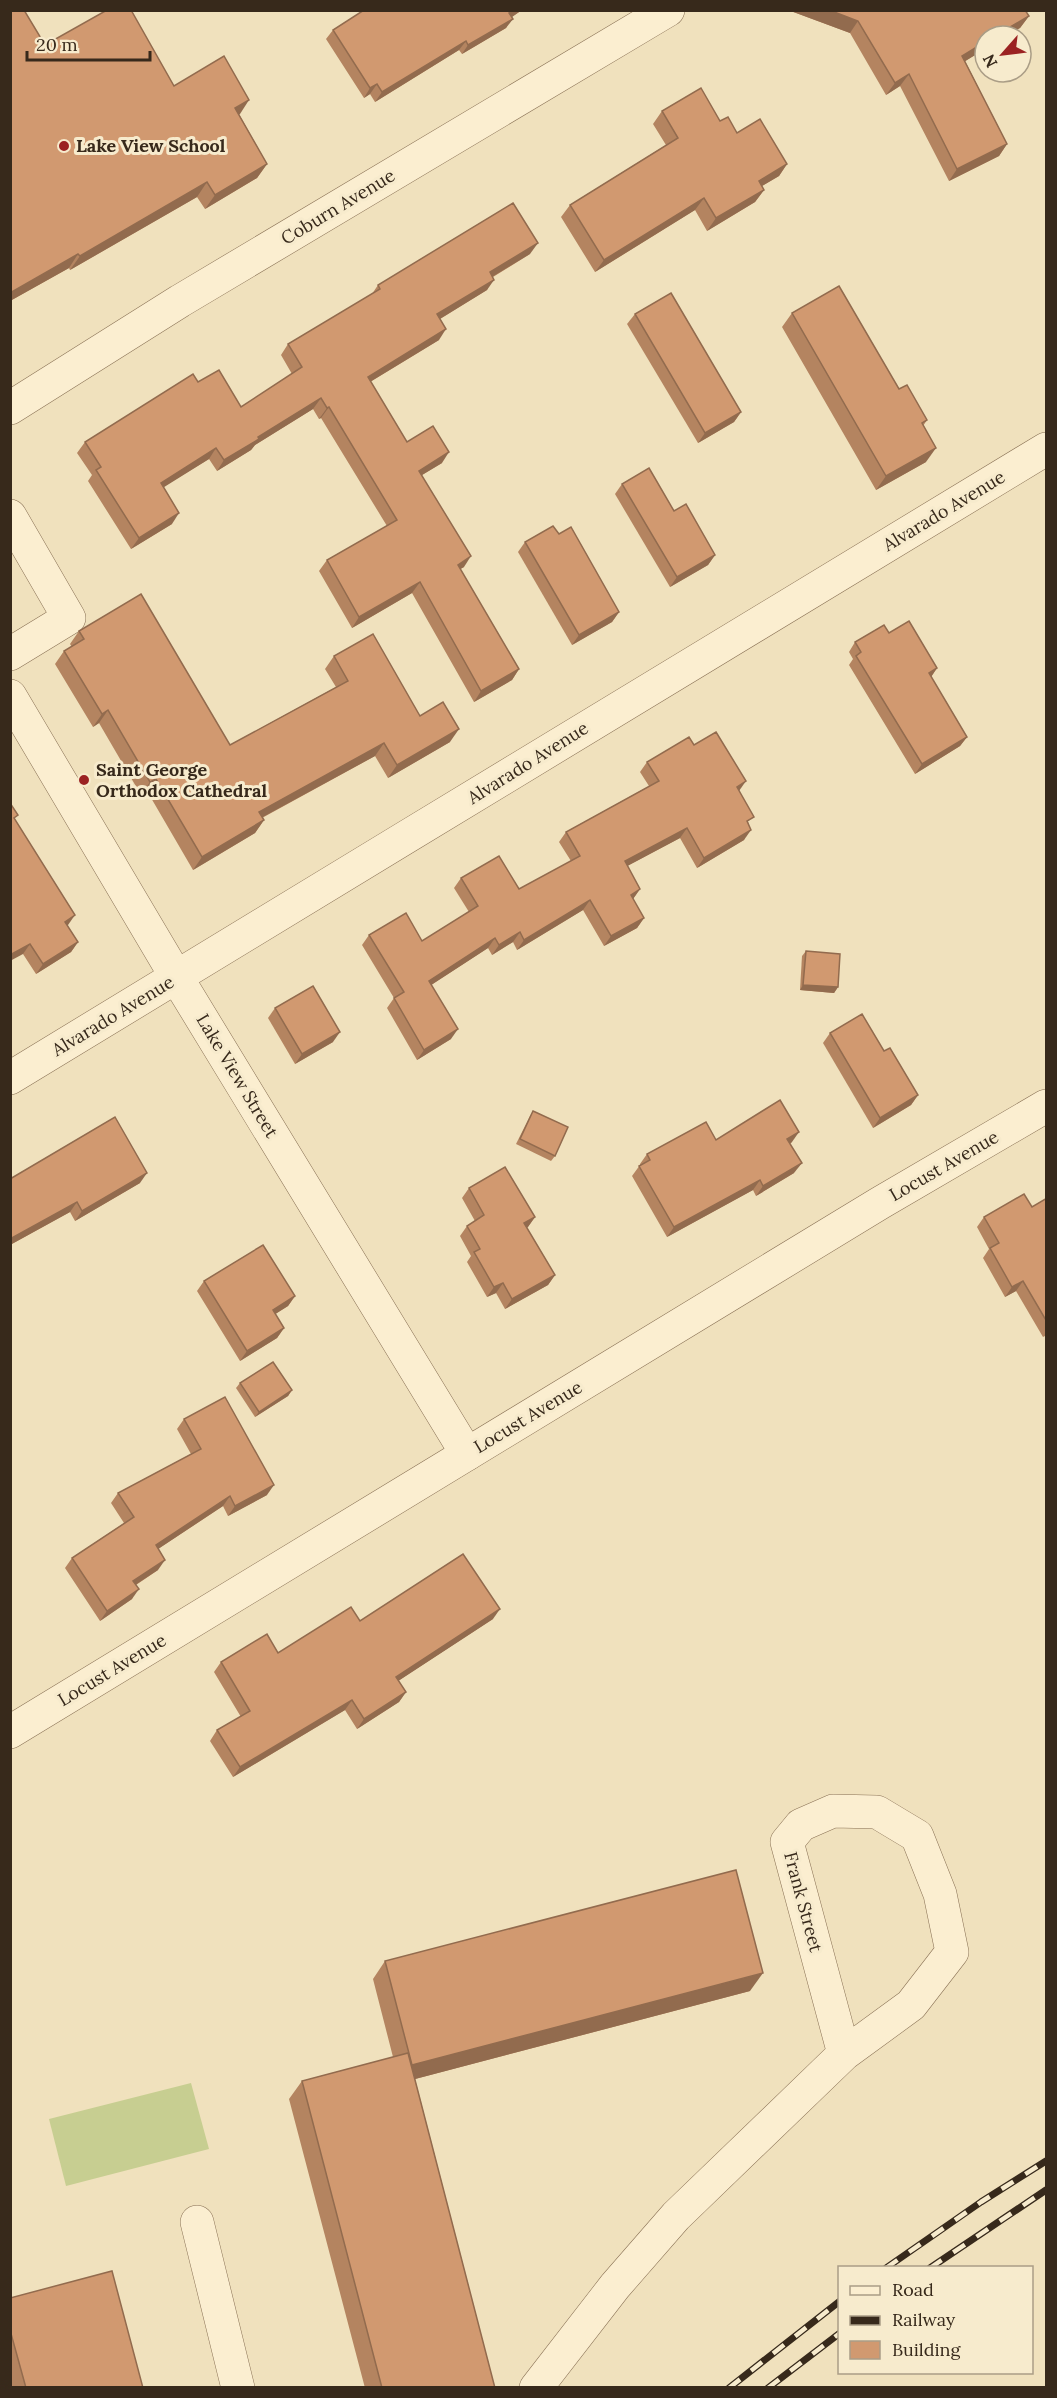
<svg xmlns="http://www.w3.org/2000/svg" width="1057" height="2398" font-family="Lora,serif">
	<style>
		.pitch { fill: #c7ce91 }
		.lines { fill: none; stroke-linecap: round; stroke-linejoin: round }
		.minor-casing { stroke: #897155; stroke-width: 34 }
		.minor { stroke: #fbeed0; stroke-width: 33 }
		.rail-casing { stroke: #37291b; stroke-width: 7 }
		.rail { stroke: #f7ebcd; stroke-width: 4.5; stroke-dasharray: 14; stroke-linecap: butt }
		.wall { fill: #b48460 }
		.shaded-wall { fill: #926b4e }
		.building { fill: #d19970; stroke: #926b4e; stroke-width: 1.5 }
		.poi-dot { fill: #9b2222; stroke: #f7ebcd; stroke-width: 2 }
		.labels { text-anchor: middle; stroke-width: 6; stroke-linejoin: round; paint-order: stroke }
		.poi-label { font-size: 18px; font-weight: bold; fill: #37291b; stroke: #f7ebcd; text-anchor: start }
		.street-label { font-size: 18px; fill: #37291b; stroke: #f7ebcd }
	</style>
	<rect width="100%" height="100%" fill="#f0e1bd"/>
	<path class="pitch" d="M191,2083L209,2149L66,2186L49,2119Z"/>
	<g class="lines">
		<defs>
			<g id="minor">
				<path d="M10,408L180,301L668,10"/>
				<path d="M10,516L69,618L10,654"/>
				<path d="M10,696L177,978L467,1454"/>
				<path d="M10,1078C355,868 701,658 1046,449"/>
				<path d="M10,1732L880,1203L1046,1106"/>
				<path d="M197,2222L238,2388"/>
				<path d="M536,2388L615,2286L676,2216L844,2054L911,2005L952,1952L940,1894L917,1836L877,1812L833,1811L801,1825L787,1842L844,2054"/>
			</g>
		</defs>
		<use href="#minor" class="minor-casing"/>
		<use href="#minor" class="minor"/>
		<defs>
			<g id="rail">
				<path d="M886,2268L981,2202L1046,2161"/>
				<path d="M930,2268L1046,2190"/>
				<path d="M729,2388L840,2301"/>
				<path d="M768,2388L840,2333"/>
			</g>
		</defs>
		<use href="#rail" class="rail-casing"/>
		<use href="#rail" class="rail"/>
	</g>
	<g class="wall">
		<path d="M10,10L45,45L174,86L240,114H239L267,164L257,178L205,209L197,197L70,270L69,268L10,301Z"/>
		<path d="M364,10H522L512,17L506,28L462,54L459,50L375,102L370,94L364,98L326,39L333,30Z"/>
		<path d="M788,10L1029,16L1020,28L985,36V49L965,61L1007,144L999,156L949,181L900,86L886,95L850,33Z"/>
		<path d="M662,111L720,121L787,164L779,176L762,186L764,190L755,202L707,231L695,210L595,272L561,217L570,205L666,145L653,124Z"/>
		<path d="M530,254L493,277L487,290L440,319L439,340L370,382L407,442L442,463L422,475L464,567L460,569L519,669L512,680L474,702L412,593L352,628L319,571L327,560L387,526L321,418L319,419L313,409L255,445L251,450L217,471L209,459L163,487L172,524L131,549L88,481L92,475L77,453L85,442L198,382L241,407L292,374L281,355L288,344L372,294L378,285Z"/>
		<path d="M792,313L899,389L927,420L923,426L926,462L876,490L782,327Z"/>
		<path d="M635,314L741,412L734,422L698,443L627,324Z"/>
		<path d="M622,484L674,511L715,555L708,565L670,587L615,494Z"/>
		<path d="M559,534L619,612L612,622L572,645L518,552L525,542Z"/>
		<path d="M79,631L230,745L336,687L325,669L334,656L420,716L450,742L388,778L375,756L262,818L264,820L255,833L193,870L147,791L141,795L99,723L93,727L55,664L64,651L72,647L70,644Z"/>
		<path d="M889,633L937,668L931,677L967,737L960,746L915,774L849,665L853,659L849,652L855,642Z"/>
		<path d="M694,745L739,791L749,825L744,840L697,868L680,838L627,866L640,889L633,899L644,918L637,928L604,946L583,910L517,950L513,942L492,955L488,948L431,985L451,1039L417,1060L387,1008L394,998L362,945L369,935L422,941L469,912L454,888L461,878L519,889L571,861L559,842L566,832L649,786L640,772L647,762Z"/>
		<path d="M15,820L68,925L67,926L78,942L71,952L36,974L23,954Z"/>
		<path d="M806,951L838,987L834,993L800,990L802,956Z"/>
		<path d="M275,1008L333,1042L295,1064L268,1018Z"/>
		<path d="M830,1033L884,1051L918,1095L911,1105L873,1128L823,1043Z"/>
		<path d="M533,1111L555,1156L551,1161L516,1144L530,1116Z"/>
		<path d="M716,1140L792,1142L790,1144L794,1173L756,1196L753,1190L667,1237L632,1176L640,1165V1164L647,1154Z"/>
		<path d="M10,1179L140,1183L75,1221L70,1212L10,1245Z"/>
		<path d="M469,1188L535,1217L527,1228L555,1275L548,1285L505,1309L496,1293L487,1297L467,1262L471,1256L460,1236L467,1226L475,1221L462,1198Z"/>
		<path d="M1047,1198V1335L1043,1337L1016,1291L1005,1297L983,1258L989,1249L977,1227L984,1217L1032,1207Z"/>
		<path d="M204,1281L295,1296L288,1306L275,1314L284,1328L277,1338L240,1361L197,1291Z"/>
		<path d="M240,1383L292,1390L288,1396L255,1417L236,1388Z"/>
		<path d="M184,1419L267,1495L228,1516L223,1506L158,1549V1570L136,1585L132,1599L100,1621L65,1568L72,1558L124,1523L111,1503L118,1493L191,1454L177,1429Z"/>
		<path d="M493,1619L398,1681L406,1692L399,1702L357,1729L345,1710L233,1777L210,1741L217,1730L241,1717L214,1672L221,1662L278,1653L360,1621Z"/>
		<path d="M385,1961L750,1991L415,2079L495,2388H365L289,2099L302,2081L393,2057L373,1979Z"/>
		<path d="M10,2298L143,2388H10Z"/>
	</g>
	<g class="shaded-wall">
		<path d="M514,10H522L503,23L509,13Z"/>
		<path d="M788,10H829L858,21L850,33Z"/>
		<path d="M1029,16L1020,28L1007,36H995Z"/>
		<path d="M513,19L506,28L462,54L468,45Z"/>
		<path d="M466,41L459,50L375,102L382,92Z"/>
		<path d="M985,42V49L954,68L962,56Z"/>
		<path d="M909,74L900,86L886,95L895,83Z"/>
		<path d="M377,84L370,94L364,98L370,88Z"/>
		<path d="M249,100L240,114L225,122L235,108Z"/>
		<path d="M1007,144L999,156L949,181L957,169Z"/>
		<path d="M267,164L257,178L205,209L215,195Z"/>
		<path d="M787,164L779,176L750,193L759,181Z"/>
		<path d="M207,182L197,197L70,270L80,256Z"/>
		<path d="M764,190L755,202L707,231L716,218Z"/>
		<path d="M704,198L695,210L595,272L604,260Z"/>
		<path d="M538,243L530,254L482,283L490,272Z"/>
		<path d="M78,254L69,268L10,301V293Z"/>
		<path d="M494,280L487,290L430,325L437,314Z"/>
		<path d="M446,329L439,340L360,388L368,377Z"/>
		<path d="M321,398L313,409L255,445L251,450L217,471L224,460L258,437Z"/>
		<path d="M329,407L321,418L319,419L327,408Z"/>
		<path d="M741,412L734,422L698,443L705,433Z"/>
		<path d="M216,448L209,459L153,494L161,483Z"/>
		<path d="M936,448L926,462L876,490L886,476Z"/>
		<path d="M449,452L442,463L412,481L419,471Z"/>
		<path d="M179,513L172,524L131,549L139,538Z"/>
		<path d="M715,555L708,565L670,587L677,577Z"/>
		<path d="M471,556L464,567L450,575L458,565Z"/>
		<path d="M420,582L412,593L352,628L359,617Z"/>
		<path d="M619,612L612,622L572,645L579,635Z"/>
		<path d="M937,668L931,677L929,673Z"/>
		<path d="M519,669L512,680L474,702L481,691Z"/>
		<path d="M108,710L99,723L93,727L102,714Z"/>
		<path d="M459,729L450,742L388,778L397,765Z"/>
		<path d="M967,737L960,746L915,774L922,764Z"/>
		<path d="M384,743L375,756L250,824L259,812Z"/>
		<path d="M156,779L147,791L141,795L150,782Z"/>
		<path d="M746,781L739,791L737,787Z"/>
		<path d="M264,820L255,833L193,870L202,857Z"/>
		<path d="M687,828L680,838L618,871L625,861Z"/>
		<path d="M751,830L744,840L697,868L704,858Z"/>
		<path d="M640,889L633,899L631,895Z"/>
		<path d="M590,900L583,910L517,950L524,940Z"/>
		<path d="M75,915L68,925L58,932L65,922Z"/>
		<path d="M644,918L637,928L604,946L611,936Z"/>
		<path d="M520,932L513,942L492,955L499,945Z"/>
		<path d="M495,938L488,948L422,991L429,981Z"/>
		<path d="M78,942L71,952L36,974L43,964Z"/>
		<path d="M30,944L23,954L10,961V955Z"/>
		<path d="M803,985L838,987L834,993L800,990Z"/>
		<path d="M458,1029L451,1039L417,1060L424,1050Z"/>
		<path d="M340,1032L333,1042L295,1064L302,1054Z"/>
		<path d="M918,1095L911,1105L873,1128L880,1118Z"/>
		<path d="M799,1132L792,1142L780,1149L787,1139Z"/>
		<path d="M802,1163L794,1173L756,1196L763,1186Z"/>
		<path d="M147,1173L140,1183L75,1221L82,1211Z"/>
		<path d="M760,1180L753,1190L667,1237L674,1227Z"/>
		<path d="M77,1202L70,1212L10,1245V1239Z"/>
		<path d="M535,1217L528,1227L517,1233L524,1223Z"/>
		<path d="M555,1275L548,1285L505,1309L512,1299Z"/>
		<path d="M1023,1281L1016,1291L1005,1297L1012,1287Z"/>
		<path d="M503,1283L496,1293L487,1297L494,1287Z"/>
		<path d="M295,1296L288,1306L266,1320L273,1310Z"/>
		<path d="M284,1328L277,1338L240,1361L247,1351Z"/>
		<path d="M292,1390L288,1396L255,1417L259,1412Z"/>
		<path d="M274,1485L267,1495L228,1516L235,1506Z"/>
		<path d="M230,1496L223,1506L149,1555L156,1545Z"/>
		<path d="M165,1560L158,1570L126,1591L133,1581Z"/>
		<path d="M139,1589L132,1599L100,1621L107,1611Z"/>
		<path d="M500,1609L493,1619L389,1687L396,1677Z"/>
		<path d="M406,1692L399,1702L357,1729L364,1719Z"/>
		<path d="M352,1700L345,1710L233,1777L240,1767Z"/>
		<path d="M763,1973L750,1991L400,2083L412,2065Z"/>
	</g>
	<g class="building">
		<path d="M10,10H24L45,45L107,10H131L174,86L224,56L249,100L235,108L267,164L215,195L207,182L80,256L78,254L10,293Z"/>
		<path d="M364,10H514L509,13L513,19L468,45L466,41L382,92L377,84L370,88L333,30Z"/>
		<path d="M829,10H1025L1029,16L995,36H985V42L962,56L1007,144L957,169L909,74L895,83L858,21Z"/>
		<path d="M701,88L720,121L728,117L737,133L760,119L787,164L759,181L764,190L716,218L704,198L604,260L570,205L678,138L662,111Z"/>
		<path d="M513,203L538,243L490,272L494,280L437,314L446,329L368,377L407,442L433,426L449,452L419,471L471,556L458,565L519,669L481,691L420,582L359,617L327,560L397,520L329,407L327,408L321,398L258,437L259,439L224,460L216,448L161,483L179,513L139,538L96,470L101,467L85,442L193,374L198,382L219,370L241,407L302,367L288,344L380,289L378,285Z"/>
		<path d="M839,286L899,389L907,385L927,420L922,423L936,448L886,476L792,313Z"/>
		<path d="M671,293L741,412L705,433L635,314Z"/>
		<path d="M649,468L674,511L686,504L715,555L677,577L622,484Z"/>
		<path d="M553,526L559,534L571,527L619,612L579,635L525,542Z"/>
		<path d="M141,594L230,745L348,681L334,656L373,634L420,716L443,702L459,729L397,765L384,743L259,812L264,820L202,857L156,779L150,782L108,710L102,714L64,651L84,639L79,631Z"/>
		<path d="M909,621L937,668L929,673L967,737L922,764L856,656L861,652L855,642L884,625L889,633Z"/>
		<path d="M716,732L746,781L737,787L754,817L747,821L751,830L704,858L687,828L625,861L640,889L631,895L644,918L611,936L590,900L524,940L520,932L499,945L495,938L429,981L458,1029L424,1050L394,998L404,992L369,935L406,913L422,941L478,906L461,878L499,856L519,889L580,856L566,832L659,781L647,762L689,737L694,745Z"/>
		<path d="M10,803L18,815L14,818L75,915L65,922L78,942L43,964L30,944L10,955Z"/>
		<path d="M806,951L840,954L838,987L803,985Z"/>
		<path d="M313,986L340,1032L302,1054L275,1008Z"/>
		<path d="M862,1014L884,1051L890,1048L918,1095L880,1118L830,1033Z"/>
		<path d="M780,1100L799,1132L787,1139L802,1163L763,1186L760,1180L674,1227L639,1166L650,1160L647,1154L706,1122L716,1140Z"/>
		<path d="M533,1111L568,1127L555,1156L520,1139Z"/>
		<path d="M115,1117L147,1173L82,1211L77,1202L10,1239V1179Z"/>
		<path d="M505,1167L535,1217L524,1223L555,1275L512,1299L503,1283L494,1287L474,1252L480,1249L467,1226L484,1215L469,1188Z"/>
		<path d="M1024,1194L1032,1207L1047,1198V1322L1023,1281L1012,1287L990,1248L999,1243L984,1217Z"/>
		<path d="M263,1245L295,1296L273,1310L284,1328L247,1351L204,1281Z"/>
		<path d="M273,1362L292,1390L259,1412L240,1383Z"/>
		<path d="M225,1397L274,1485L235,1506L230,1496L156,1545L165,1560L133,1581L139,1589L107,1611L72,1558L134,1517L118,1493L201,1449L184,1419Z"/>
		<path d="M463,1554L500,1609L396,1677L406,1692L364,1719L352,1700L240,1767L217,1730L250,1711L221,1662L267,1634L278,1653L351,1607L360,1621Z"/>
		<path d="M736,1870L763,1973L412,2065L385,1961Z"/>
		<path d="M408,2053L495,2388H382L302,2081Z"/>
		<path d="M112,2271L143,2388H26L10,2330V2298Z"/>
	</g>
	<g class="poi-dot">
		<circle cx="64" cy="146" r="6"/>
		<circle cx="84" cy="780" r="6"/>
	</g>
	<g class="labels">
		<g class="poi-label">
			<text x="76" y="152">Lake View School</text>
			<text x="96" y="776">Saint George<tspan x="96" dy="21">Orthodox Cathedral</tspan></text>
		</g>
		<g class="street-label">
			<text transform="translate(338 207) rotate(-31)" y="6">Coburn Avenue</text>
			<text transform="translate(944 511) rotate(-31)" y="6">Alvarado Avenue</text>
			<text transform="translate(528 763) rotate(-32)" y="6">Alvarado Avenue</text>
			<text transform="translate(113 1016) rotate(-31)" y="6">Alvarado Avenue</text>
			<text transform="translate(237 1076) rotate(59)" y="6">Lake View Street</text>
			<text transform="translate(944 1166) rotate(-30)" y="6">Locust Avenue</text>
			<text transform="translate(528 1417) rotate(-31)" y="6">Locust Avenue</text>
			<text transform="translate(112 1670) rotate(-31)" y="6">Locust Avenue</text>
			<text transform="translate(803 1902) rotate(75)" y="6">Frank Street</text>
		</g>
	</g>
	<rect width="1057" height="2398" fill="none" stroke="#37291b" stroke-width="24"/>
	<rect x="838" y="2266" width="195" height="108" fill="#f7ebcd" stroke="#aa9d86" stroke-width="1.5"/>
	<rect x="850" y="2286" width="30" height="9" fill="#fbeed0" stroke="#aa9d86" stroke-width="1.5"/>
	<text x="892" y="2296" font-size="18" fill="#37291b">Road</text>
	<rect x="850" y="2316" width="30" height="9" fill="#37291b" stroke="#aa9d86" stroke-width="1.5"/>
	<text x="892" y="2326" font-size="18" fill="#37291b">Railway</text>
	<rect x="850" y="2341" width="30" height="18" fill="#d19970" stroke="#aa9d86" stroke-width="1.5"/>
	<text x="892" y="2356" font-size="18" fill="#37291b">Building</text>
	<g transform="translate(1003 54) rotate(242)"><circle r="28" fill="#f7ebcd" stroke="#aa9d86" stroke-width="1.5"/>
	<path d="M0-4.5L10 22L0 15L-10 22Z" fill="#9b2222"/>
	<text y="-9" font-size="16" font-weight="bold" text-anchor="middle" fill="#37291b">N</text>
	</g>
	<path d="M27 51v9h123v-9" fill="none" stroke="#37291b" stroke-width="3"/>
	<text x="36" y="51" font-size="18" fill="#37291b" stroke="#f7ebcd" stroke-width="4.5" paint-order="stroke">20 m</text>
</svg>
